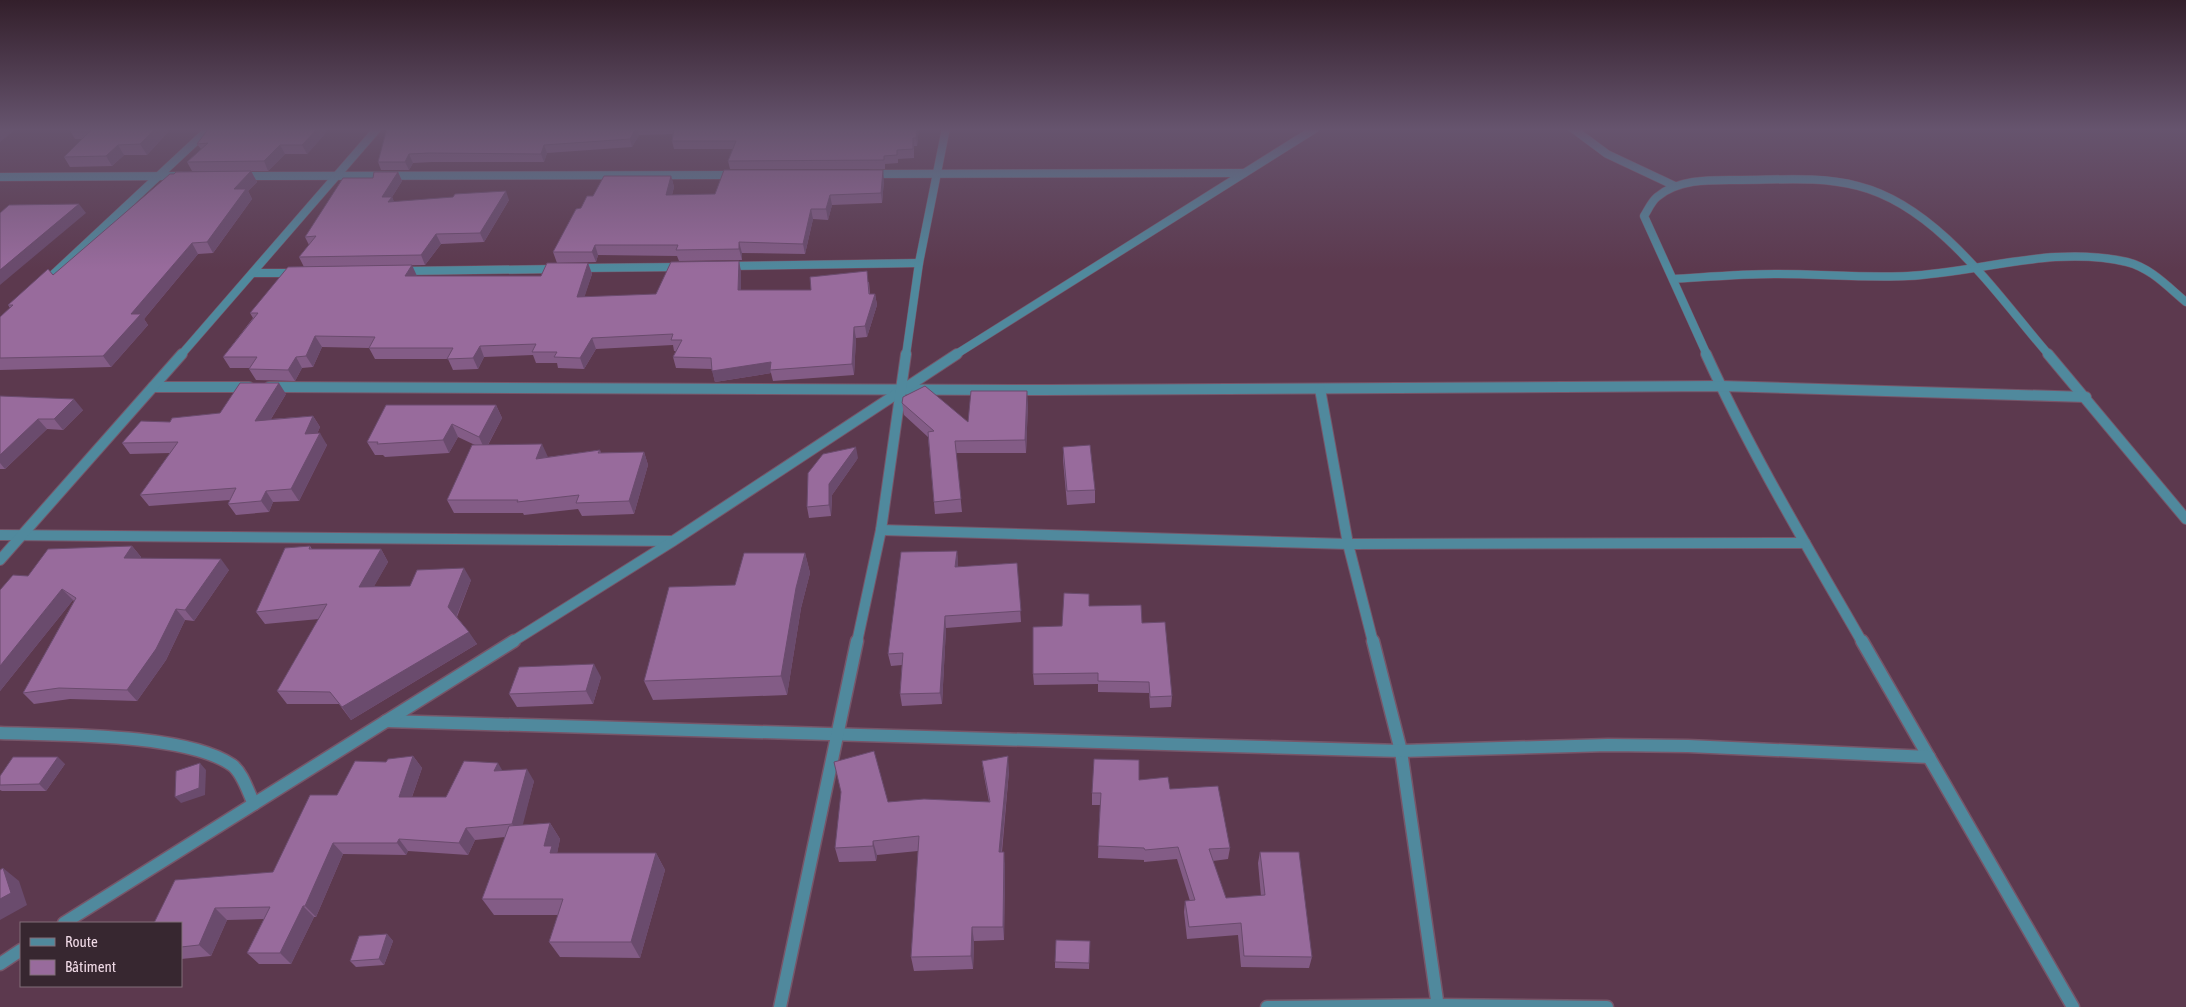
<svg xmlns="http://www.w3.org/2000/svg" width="2186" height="1007" font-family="'Asap Condensed',sans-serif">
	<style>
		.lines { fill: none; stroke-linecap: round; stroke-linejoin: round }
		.street-far2-casing { stroke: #775669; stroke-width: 9 }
		.street-far1-casing { stroke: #775669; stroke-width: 12 }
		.street-casing { stroke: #775669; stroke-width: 15 }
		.street-far2 { stroke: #50899d; stroke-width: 8 }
		.street-far1 { stroke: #50899d; stroke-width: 10 }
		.street { stroke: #50899d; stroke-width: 12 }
		.wall { fill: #835c86 }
		.shaded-wall { fill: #6a4b6d }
		.building { fill: #986b9c; stroke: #6a4b6d }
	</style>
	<rect width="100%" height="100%" fill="#5c394e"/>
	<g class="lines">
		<defs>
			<g id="street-far2">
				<path d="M1572,128L1607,154L1675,186"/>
				<path d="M871,174L1244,173"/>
				<path d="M241,176L734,175"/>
				<path d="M0,177L181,176"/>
				<path d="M728,266L919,263"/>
				<path d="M578,268L681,267"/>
				<path d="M403,271L556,269"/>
				<path d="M253,273H296"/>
				<path d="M1673,279C1707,277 1741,274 1775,274C1820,274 1864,278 1908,276C1981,272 2054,245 2127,262C2151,268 2168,287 2186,302"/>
				<path d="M45,282L210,128"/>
				<path d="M181,355L378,128"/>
				<path d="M906,355L919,263L946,128"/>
				<path d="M955,355L1316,128"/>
				<path d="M1707,355L1644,216C1648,210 1651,202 1657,197C1679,178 1713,180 1741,180C1779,180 1820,176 1858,186C1938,206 1997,295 2049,355"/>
			</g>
			<g id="street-far1">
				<path d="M1706,354C1751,453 1808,548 1862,642"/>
				<path d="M2048,354L2186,519"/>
				<path d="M153,387H249"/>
				<path d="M269,387L1047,390L1721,386L2086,397"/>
				<path d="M1320,389L1348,544L1373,642"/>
				<path d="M881,530L1348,544L1805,543"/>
				<path d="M0,535L671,541"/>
				<path d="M0,560L182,354"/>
				<path d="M512,642L673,541L957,354"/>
				<path d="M857,642L881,530L906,354"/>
			</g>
			<g id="street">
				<path d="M1373,641L1401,751L1438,1007"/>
				<path d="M1862,641L2073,1007"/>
				<path d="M386,721L1401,751L1608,745L1688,746L1929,757"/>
				<path d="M0,733C57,735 186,733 232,765C243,773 248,792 254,804"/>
				<path d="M64,923L514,641"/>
				<path d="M0,964L21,950"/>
				<path d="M780,1007L857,641"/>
				<path d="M1267,1007L1438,1005L1607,1007"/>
			</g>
		</defs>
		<use href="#street-far2" class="street-far2-casing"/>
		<use href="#street-far1" class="street-far1-casing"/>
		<use href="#street" class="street-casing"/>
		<use href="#street-far2" class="street-far2"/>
		<use href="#street-far1" class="street-far1"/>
		<use href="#street" class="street"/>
	</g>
	<g class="wall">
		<path d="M70,128H165L168,132L147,155H124L112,166L70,167L64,157L82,139H75L69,129Z"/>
		<path d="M387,128H919L917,146H914V158L898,159V163L885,164V169H730L728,161L733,149H674L672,141L673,134L639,135L632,147L547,153L544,162H432L413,163L409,170H381L378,162Z"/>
		<path d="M324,135L307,154H285L268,171H192L187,162L201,149L197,144Z"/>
		<path d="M251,171L257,182L248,191L252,199L213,253L198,254L144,319L148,325L111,367L0,370V317L10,308L8,305L53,275Z"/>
		<path d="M398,172L402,181L392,197L394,202L509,200L484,242L441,244L425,265L304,267L299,257L309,245L305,237L373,178Z"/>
		<path d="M671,176L674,187L672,195L715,194L884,180L882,203L832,205L828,220L813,219L805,254L742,253V260L679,261L677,256L598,255L596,262L557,263L553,252L581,208L593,196Z"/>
		<path d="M588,263L592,274L584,297L656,294L741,271V290H811L869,282L870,294H875L877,305L867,337L856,338L854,375L773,381L771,373L715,382L712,369L676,368L673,357L676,351H674L673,345L596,349L584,369L558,368L557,363H536L533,355L484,357L478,369L453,370L448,359H375L369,348L322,347L313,367L302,368L295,381L256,380L249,369L250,368H230L223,357L253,318L250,313L417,276H541Z"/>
		<path d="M286,394L271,419L313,416L320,427L317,434L327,445L299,501L273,502L269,512L236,515L228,504L230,500L149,506L140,495L170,453L130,454L122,443L170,422L220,413Z"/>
		<path d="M0,396L83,410L63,430L47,429L5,469H0Z"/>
		<path d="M902,403L968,422L1028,403L1026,453H956L962,512L935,514L928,437L904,415Z"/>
		<path d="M496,405L502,418L488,445L548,457L600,450L601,453L644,452L648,465L634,514L582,516L578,509L524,515L523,513H454L447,500L475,445L458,437L449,453L385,457L383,455H375L367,442Z"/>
		<path d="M1063,447L1095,490V503L1067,505L1063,460Z"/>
		<path d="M858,458L832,495L831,516L809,518L807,507Z"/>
		<path d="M132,546L141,557L140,559L229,570L194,621L185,620L166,660L137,701L70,699L34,704L23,693L74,601L73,600L0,691V590L28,576Z"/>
		<path d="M310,546L312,549H381L388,562L374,586H410L471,580L457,617L477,644L351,720L339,704H287L277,691L319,619L265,624L256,612Z"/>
		<path d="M957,551L958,567L1017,563L1021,622L946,628L942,704L902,706L900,694L902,665L891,666L888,654Z"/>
		<path d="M805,553L810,573L801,608L787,695L653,700L644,681L735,585Z"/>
		<path d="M1089,606L1142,623L1172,696L1171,707L1150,708L1149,693L1098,692V684L1034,685L1033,674L1062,626Z"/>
		<path d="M601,677L593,704L517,707L509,694Z"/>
		<path d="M413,756L422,768L412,797H446L502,771L534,781L522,825L550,823L560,839L557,853H656L665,870L640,958L560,957L549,942L558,915H494L482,899L505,837L475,840L468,855L408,851L406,855L343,854L316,917H314L291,964H259L247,953L264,919L227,920L211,956L181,959V923L273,872L337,795L386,762Z"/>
		<path d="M982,761L1009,771L1002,852L1005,866L1004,940L974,941L973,969L914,971L911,957L918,851L877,855L876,861L839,862L835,848L888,802H989L984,776Z"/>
		<path d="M65,764L46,791H2L0,790V776Z"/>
		<path d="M1139,780L1170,789L1230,848L1228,859L1213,861L1226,898L1261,896L1258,863L1260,852L1312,957L1309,968L1241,967L1238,935L1187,939L1184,912L1185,901H1190L1177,859L1144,862V860L1098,858L1100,805H1092V793Z"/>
		<path d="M387,934L393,941L384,965L356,967L350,961Z"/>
		<path d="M1090,941L1089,969L1055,968V962Z"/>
	</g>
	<g class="shaded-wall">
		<path d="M0,128H17L0,142Z"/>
		<path d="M156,128H165L168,132L147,155L140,144Z"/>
		<path d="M318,128H327L324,135L307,154L302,145Z"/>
		<path d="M636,128H637L639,135L632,147L630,139Z"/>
		<path d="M917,128H919L917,146L916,138Z"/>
		<path d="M118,145L124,155L112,166L106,156Z"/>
		<path d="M280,145L285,154L268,171L264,161Z"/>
		<path d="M544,145L547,153L544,162L541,154Z"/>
		<path d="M409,154L413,163L409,170L405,162Z"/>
		<path d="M883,170L884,180L882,203L881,193Z"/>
		<path d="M251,171L257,182L248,191L252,199L213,253L207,242L234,189Z"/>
		<path d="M398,172L402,181L392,197L396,206L382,197Z"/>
		<path d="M671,176L674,187L669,205L666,195Z"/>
		<path d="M506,191L509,200L484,242L480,233Z"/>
		<path d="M830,195L832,205L828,220L826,209Z"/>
		<path d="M79,204L86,213L0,285V270Z"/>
		<path d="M811,209L813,219L805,254L803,244Z"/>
		<path d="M436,234L441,244L425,265L421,255Z"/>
		<path d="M739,242L742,253V260L739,249Z"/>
		<path d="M192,243L198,254L144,319L148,325L111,367L103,356L131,314Z"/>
		<path d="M595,245L598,255L596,262L592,252Z"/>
		<path d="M739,261L741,271V300L738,290Z"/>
		<path d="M588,263L592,274L581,308L577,297Z"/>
		<path d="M412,265L417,276H405Z"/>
		<path d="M875,294L877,305L867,337L865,326Z"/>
		<path d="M854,327L856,338L854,375L852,364Z"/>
		<path d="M315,336L322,347L313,367L306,356Z"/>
		<path d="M592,338L596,349L584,369L580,358Z"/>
		<path d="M480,346L484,357L478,369L473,358Z"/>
		<path d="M296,357L302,368L295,381L288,370Z"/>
		<path d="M771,362L770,370L771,373L715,382L712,371Z"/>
		<path d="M279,383L286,394L263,432L255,421Z"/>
		<path d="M1027,391L1028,403L1026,453L1025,440Z"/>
		<path d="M74,399L83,410L63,430L54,419Z"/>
		<path d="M496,405L502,418L485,450L479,437Z"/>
		<path d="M313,416L320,427L312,445L305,434Z"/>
		<path d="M38,419L47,429L5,469L0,463V455Z"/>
		<path d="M452,424L458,437L449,453L443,440Z"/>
		<path d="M320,433L327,445L299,501L291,489Z"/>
		<path d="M542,444L548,457L536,459Z"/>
		<path d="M856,447L858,458L832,495L831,516L829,505V484Z"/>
		<path d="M644,452L648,465L634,514L629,501Z"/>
		<path d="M266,491L273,502L269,512L261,501Z"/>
		<path d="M132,546L141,557L134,569L124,558Z"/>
		<path d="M381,549L388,562L367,599L359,587Z"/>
		<path d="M957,551L958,563L957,579L955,567Z"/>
		<path d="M805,553L810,573L801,608L787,695L781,676L796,588Z"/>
		<path d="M221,559L229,570L194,621L185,610Z"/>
		<path d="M464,568L471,580L455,620L448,607Z"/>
		<path d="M62,589L73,600L0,691V666Z"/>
		<path d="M176,609L185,620L166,660L137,701L127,690Z"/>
		<path d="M945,616L946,628L942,704L940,693Z"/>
		<path d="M469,632L477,644L351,720L342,707Z"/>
		<path d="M594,664L601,677L593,704L586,691Z"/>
		<path d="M413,756L422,768L408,808L399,797Z"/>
		<path d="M1008,756L1009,771L1000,866L999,852Z"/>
		<path d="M58,757L65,764L46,791L39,784Z"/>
		<path d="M200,763L206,770L205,795L181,803L175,797Z"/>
		<path d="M498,763L505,775L494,771Z"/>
		<path d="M527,769L534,781L520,836L512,824Z"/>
		<path d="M550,823L560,839L557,854L560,869L544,846Z"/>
		<path d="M466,828L475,840L468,855L459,843Z"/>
		<path d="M399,839L408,851L406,855L397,843Z"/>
		<path d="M873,841L877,855L876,861L873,846Z"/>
		<path d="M333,843L343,854L316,917L305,906Z"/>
		<path d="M1004,852L1005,866L1004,940L1003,927Z"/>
		<path d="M656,853L665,870L640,958L631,942Z"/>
		<path d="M3,868L19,881L27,905L0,920V899Z"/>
		<path d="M303,906L314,917L291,964L280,953Z"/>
		<path d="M215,908L227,920L211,956L199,945Z"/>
		<path d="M972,927L974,941L973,969L971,956Z"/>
		<path d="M387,934L393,941L384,965L379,959Z"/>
	</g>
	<g class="building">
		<path d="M70,128H156L140,144L118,145L106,156L64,157L93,128L69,129Z"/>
		<path d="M209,128H318L302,145H280L264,161L187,162L208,143L197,144Z"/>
		<path d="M387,128H636L630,139L544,145L541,154L429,153L409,154L405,162H378Z"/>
		<path d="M674,128H917L916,138H913V149L897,150V155L884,156V160L728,161L736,141H672Z"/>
		<path d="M724,170H883L881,193L830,195L826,209H811L803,244L739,242V249L676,250L678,245H595L592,252H553L576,209L581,208L587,196H593L604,176H671L666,195L715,194Z"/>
		<path d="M251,171L234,189H246L207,242L192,243L131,314H141L103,356L0,358V317L13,305H8L48,269L53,275L170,174H174L176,172Z"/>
		<path d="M374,172H398L382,197H392L388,202L453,197L455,194L506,191L480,233L436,234L421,255L299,257L316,236L305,237L343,178H373Z"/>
		<path d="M79,204L0,270V213L9,205Z"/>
		<path d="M739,261L738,290H811L810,277L867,271L869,294H875L865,326L854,327L852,364L770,370L771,362L712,371L711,358L673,357L682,340H671L673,334L592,338L580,358L554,357L557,352H532L536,344L480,346L473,358L447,359L453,348H369L375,337L315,336L306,356L296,357L288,370L249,369L257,357H223L258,313H250L288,267L412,265L405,276H541L547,263H588L577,297L656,294L671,262Z"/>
		<path d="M240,383H279L255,421L313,416L305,434L320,433L291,489L266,491L261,501L228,504L236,488L140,495L178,442L122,443L141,421L170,422L172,418L220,413Z"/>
		<path d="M925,386L968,422L971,391H1027L1025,440L955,441L961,499L934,502L928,432L934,431L902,403L903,397Z"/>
		<path d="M0,396L74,399L54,419H38L0,455Z"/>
		<path d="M386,405H496L479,437L452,424L443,440L377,444L378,442H367Z"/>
		<path d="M542,444L536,459L600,450L598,453L644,452L629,501L576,503L579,495L517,502L518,500H447L472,445Z"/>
		<path d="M1090,445L1095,490L1067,491L1063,447Z"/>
		<path d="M856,447L829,484V505L807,507L808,473L823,454Z"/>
		<path d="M132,546L124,558L221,559L185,610L176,609L156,649L127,690L59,688L23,693L76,598L62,589L0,666V590L13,575L28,576L48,549Z"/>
		<path d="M310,546L309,549H381L359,587L410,586L417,570L464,568L448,607L469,632L342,707L330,692L277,691L327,604L256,612L285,548Z"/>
		<path d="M957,551L955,567L1017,563L1021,611L945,616L940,693L900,694L903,653L888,654L901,552Z"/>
		<path d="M744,553H805L796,588L781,676L644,681L669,587L735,585Z"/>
		<path d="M1064,593L1089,594V606L1141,605L1142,623L1165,622L1172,696L1150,697L1149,682L1098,681V673L1033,674V627L1062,626Z"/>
		<path d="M594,664L586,691L509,694L519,667Z"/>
		<path d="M874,751L888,802L924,799L990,802L982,761L1008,756L999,852H1004L1003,927H972L971,956L911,957L919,836L873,841V846L835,848L841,792L834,762Z"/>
		<path d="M413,756L399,797H446L464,761L498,763L494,771L527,769L512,824L466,828L459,843L399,839L397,843H333L305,906H303L280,953H247L270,907L215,908L199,945L181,947V923H154L175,880L273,872L310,795H337L355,761L386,762L388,759Z"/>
		<path d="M13,757H58L39,784L0,785V776Z"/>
		<path d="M1094,759L1139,760V780L1168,777L1170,789L1218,786L1230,848L1209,849L1226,898L1265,895L1260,852H1299L1312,957L1244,956L1241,923L1189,927L1185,901L1195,900L1178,847L1145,850L1144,848L1098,846L1101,793H1092Z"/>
		<path d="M200,763L199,788L175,797L176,771Z"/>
		<path d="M550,823L544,846H552L550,853H656L631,942H549L563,899H482L509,826Z"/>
		<path d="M3,868L11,893L0,899V870Z"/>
		<path d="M387,934L379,959L350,961L359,936Z"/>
		<path d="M1056,940L1090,941L1089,963L1055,962Z"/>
	</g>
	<linearGradient id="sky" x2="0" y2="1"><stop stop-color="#331f2b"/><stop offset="0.48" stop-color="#66546e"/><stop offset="1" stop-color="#66546e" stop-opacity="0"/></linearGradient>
	<rect width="2186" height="269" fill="url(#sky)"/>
	<rect x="20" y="922" width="162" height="65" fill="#372730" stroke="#816f79"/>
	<rect x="30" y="938" width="25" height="8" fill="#50899d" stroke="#816f79"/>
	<text x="65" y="947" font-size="15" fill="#f0dae6">Route</text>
	<rect x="30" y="960" width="25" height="15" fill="#986b9c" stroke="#816f79"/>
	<text x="65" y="972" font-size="15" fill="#f0dae6">Bâtiment</text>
</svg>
